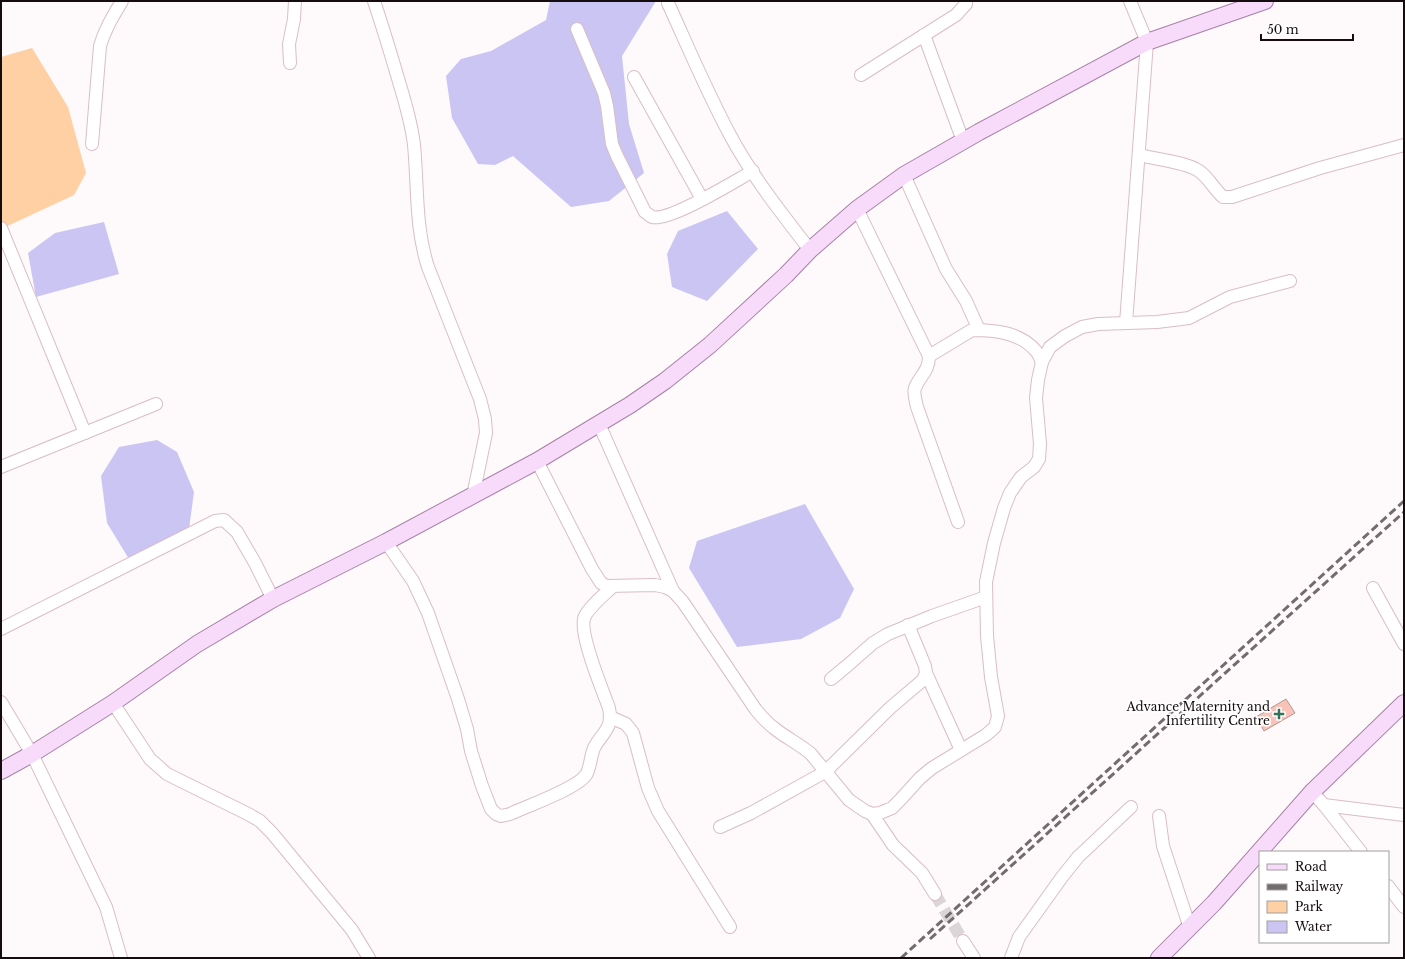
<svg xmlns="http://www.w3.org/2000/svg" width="1405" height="959" font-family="'Libre Baskerville',serif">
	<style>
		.green { fill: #ffd0a3 }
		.water { fill: #cbc5f4 }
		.building { fill: #f9c3b8; stroke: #b29791 }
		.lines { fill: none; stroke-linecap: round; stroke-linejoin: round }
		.minor-tunnel { stroke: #dbd5d7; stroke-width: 12; stroke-dasharray: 12 6; stroke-linecap: butt }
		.minor-casing { stroke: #d9bec6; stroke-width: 14 }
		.major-casing { stroke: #a682a6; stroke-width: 18 }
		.minor { stroke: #fff; stroke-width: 12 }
		.major { stroke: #f8dafa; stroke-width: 16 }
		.rail { stroke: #736c6e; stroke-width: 3; stroke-dasharray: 8 4; stroke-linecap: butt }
		.poi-dot { fill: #36705a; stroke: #fff; stroke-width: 1.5 }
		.labels { text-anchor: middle; stroke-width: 3.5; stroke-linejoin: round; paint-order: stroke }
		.poi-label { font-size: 12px; fill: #150c0f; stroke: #fff; text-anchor: end }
	</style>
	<rect width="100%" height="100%" fill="#fef9fa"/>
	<path class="green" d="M32,48L68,107L86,173L74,195L1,229V57Z"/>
	<g class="water">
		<path d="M550,1H656L622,56L629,124L644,173L609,201L571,207L513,156L495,165L478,164L452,118L446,76L461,59L491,51L546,20Z"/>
		<path d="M727,211L758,249L707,301L672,287L667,254L678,231Z"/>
		<path d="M104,222L119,274L36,297L28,253L55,233Z"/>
		<path d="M157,440L177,452L194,492L189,529L129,559L107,523L101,476L119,447Z"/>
		<path d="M805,504L854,589L840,618L801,639L737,647L689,568L697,541Z"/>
	</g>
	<path class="building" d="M1286,699L1295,713L1264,731L1256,717Z"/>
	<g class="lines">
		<path class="minor-tunnel" d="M935,894L963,941"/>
		<defs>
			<g id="minor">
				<path d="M374,1C384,31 393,61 402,92C407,109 412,128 414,145C418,186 415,227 428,267L480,399L485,419L486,433L473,496"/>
				<path d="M668,3C688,47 707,92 730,135C752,176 782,214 810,250"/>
				<path d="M577,29L604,93L607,106L612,144L617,156L645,212C647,213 650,216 652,217C669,222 735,181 753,171"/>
				<path d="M924,35L963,141"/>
				<path d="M290,63L289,44L294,19L295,1"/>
				<path d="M861,75L956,15L966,4V1"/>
				<path d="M634,77L702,199"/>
				<path d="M92,144L100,46C105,29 113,16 122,1"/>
				<path d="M1139,155C1155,159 1186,162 1199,171C1209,178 1214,189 1223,197H1232L1320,168L1404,145"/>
				<path d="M904,175L946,269L966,301L979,330"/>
				<path d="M857,209L929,356C929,372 920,375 915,388C913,394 916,401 917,407L958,522"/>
				<path d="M1,228L85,433"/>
				<path d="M1126,323L1147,42L1130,1"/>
				<path d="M929,356L972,330C994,330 1020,332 1036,351C1039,354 1040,358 1042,362"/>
				<path d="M599,424L673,591"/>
				<path d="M537,461L592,569L601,583L607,586L655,585L665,587L673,591L683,602L756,710C762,717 767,723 774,728C786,738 800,744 811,754L849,800L865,811L872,814L880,813L892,808L900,800L920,778L932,768L986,735L995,727L998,716L991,677L987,636L986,582L994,543L1004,508L1010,493L1021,477L1034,467L1039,459L1040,444L1036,398L1038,380L1042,362L1050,347L1065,336L1082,327L1098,324L1157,322L1189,318L1230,297L1290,281"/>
				<path d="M1,467L156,404"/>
				<path d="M386,542L413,581L428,613L458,699L467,729L471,751L482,786L491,809L496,814L501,816L510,814C527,806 576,789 586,775C591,767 590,755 595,746C604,731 613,728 609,708C603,691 577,630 585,616C590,606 604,595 613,586"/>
				<path d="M1373,588L1404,644"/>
				<path d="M1,629L215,521L224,520L237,532L255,563L273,599"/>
				<path d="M926,673L961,750"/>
				<path d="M831,679L848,665L873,643L888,634L932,616L986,597"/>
				<path d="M1,702L32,754L106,907L121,958"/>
				<path d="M113,703L150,759L167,774L250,815L260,821L272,833L352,930L369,958"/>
				<path d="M610,717L626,724L633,733L648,788L658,811L730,927"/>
				<path d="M1312,792L1324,805L1361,852"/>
				<path d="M1324,805L1404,815"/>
				<path d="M872,814L893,845L922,873L935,894"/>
				<path d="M1159,816L1163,846L1190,928"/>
				<path d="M720,827L751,813L825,772L890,708L923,680L926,673L925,666L908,625"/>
				<path d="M1388,886L1404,907"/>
				<path d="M963,941L974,958"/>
				<path d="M1011,958L1019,937L1062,877L1078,857L1131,807"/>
			</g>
			<g id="major">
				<path d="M1,771L32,754L113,703L197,644L273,599L386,542L537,461L630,405L665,381L710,345L786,275L810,250L857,209L904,175L979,132L1147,42L1265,1"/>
				<path d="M1159,958L1214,903L1312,792L1404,703"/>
			</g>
		</defs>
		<use href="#minor" class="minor-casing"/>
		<use href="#major" class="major-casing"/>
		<use href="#minor" class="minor"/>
		<use href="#major" class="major"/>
		<g class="rail">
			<path d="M930,939L1404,512"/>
			<path d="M901,958L1404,501"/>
		</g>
	</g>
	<path class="poi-dot" d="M1277 708h4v4h4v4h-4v4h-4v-4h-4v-4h4z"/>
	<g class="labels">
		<g class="poi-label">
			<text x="1270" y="711">Advance Maternity and<tspan x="1270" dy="14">Infertility Centre</tspan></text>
		</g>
	</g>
	<rect width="1405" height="959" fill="none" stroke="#150c0f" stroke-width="4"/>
	<rect x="1259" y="851" width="130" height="92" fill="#ffffff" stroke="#a19e9f"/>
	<rect x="1267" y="864" width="20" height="6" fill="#f8dafa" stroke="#a19e9f"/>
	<text x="1295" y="871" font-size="12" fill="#150c0f">Road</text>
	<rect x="1267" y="884" width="20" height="6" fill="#736c6e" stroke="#a19e9f"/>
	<text x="1295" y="891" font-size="12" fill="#150c0f">Railway</text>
	<rect x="1267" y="901" width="20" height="12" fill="#ffd0a3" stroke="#a19e9f"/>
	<text x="1295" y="911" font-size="12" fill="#150c0f">Park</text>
	<rect x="1267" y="921" width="20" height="12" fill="#cbc5f4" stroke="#a19e9f"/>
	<text x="1295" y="931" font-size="12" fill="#150c0f">Water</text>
	<path d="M1261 34v6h92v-6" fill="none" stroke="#150c0f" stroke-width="2"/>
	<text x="1267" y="34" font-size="12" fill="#150c0f" stroke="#ffffff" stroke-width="3" paint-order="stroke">50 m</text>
</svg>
